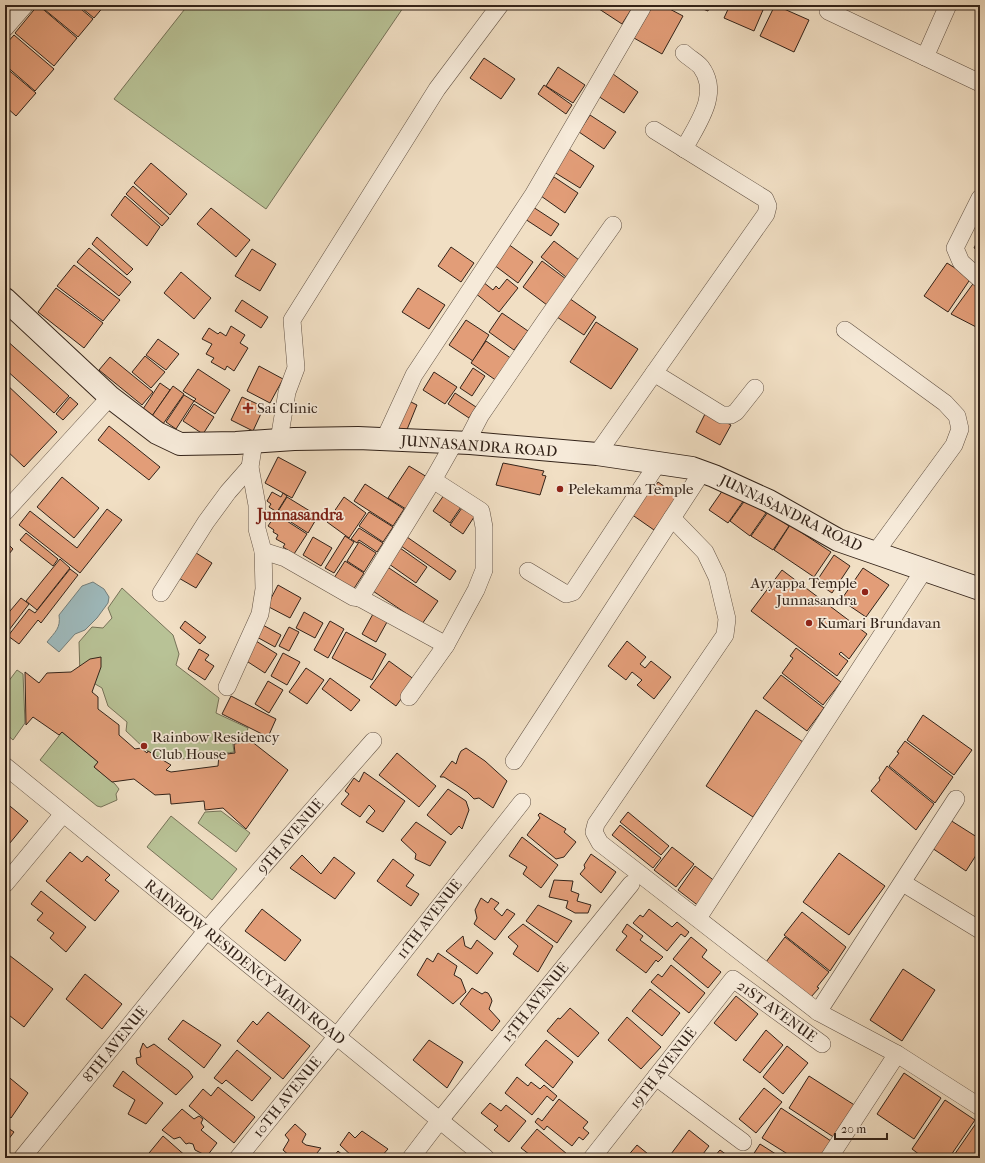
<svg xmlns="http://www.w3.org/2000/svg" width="985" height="1163" font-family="'IM FELL French Canon',serif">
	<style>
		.green { fill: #b8c296; stroke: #767258 }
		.water { fill: #9ebabd; stroke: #737e7b }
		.building { fill: #e29d78; stroke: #332319 }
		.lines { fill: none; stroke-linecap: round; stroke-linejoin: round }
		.street-casing { stroke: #625244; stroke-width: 18 }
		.secondary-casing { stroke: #332319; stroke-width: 24 }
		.street { stroke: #f6ead9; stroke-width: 17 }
		.secondary { stroke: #f6ead9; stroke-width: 22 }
		.poi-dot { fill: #8f2418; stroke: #f6ead9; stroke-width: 1.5 }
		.labels { text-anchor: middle; stroke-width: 3.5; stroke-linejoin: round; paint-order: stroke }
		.poi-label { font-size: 15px; fill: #332319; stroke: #f6ead9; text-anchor: start }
		.street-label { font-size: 15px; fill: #332319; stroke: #f6ead9 }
		.neighbourhood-label { font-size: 16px; font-weight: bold; fill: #7a1f14; stroke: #f6ead9 }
	</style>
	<rect width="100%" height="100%" fill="#f1dfc4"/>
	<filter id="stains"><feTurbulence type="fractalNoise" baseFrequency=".005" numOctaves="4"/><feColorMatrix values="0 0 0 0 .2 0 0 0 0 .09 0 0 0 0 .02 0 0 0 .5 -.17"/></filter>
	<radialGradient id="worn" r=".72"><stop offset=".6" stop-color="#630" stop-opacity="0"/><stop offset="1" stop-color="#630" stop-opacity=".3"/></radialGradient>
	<g class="green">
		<path d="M188,5H405L266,209L114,99Z"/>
		<path d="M122,588L173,635L179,654L176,665L219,698L216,713L248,728L247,732L232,737L234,752C211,755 168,766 149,752C141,746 134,738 126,731L127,722L108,706L102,688L80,675L79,642L92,627L103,628L112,618L108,608Z"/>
		<path d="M17,670L23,674L25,723L13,740L5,733V686Z"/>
		<path d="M62,732L98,762L94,767L115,784L119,789L116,794L117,800L101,807L97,806L40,760Z"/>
		<path d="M221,811L250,833L236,852L198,823L205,812Z"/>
		<path d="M171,816L237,869L212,900L147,847Z"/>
	</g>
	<path class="water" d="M93,582L104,589L109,597L108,603L97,618L85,630L75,634L59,652L47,642C55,632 61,628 59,615L82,586Z"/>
	<g class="building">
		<path d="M38,5L77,38L54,66L15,33Z"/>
		<path d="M39,5H76L93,19L78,37Z"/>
		<path d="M78,5H105L94,18Z"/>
		<path d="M593,5H634L622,24Z"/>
		<path d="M653,5H662L683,16L662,54L634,38Z"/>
		<path d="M693,5H710L708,11Z"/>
		<path d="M730,5H751L763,10L754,31L724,18Z"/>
		<path d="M775,5L809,20L794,52L760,36Z"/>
		<path d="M14,35L54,69L35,91L5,65V45Z"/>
		<path d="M484,58L515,79L501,99L470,78Z"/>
		<path d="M5,67L36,93L16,116L5,106Z"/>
		<path d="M558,67L585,85L573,103L546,86Z"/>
		<path d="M613,74L638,92L624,113L598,96Z"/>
		<path d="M544,85L572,105L566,114L538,94Z"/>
		<path d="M590,115L616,132L604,149L579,132Z"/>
		<path d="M569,149L594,166L580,188L554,172Z"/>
		<path d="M151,163L187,194L170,215L134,183Z"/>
		<path d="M554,177L578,193L565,213L541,196Z"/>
		<path d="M133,186L169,218L162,226L126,194Z"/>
		<path d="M125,196L160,227L147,246L111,215Z"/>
		<path d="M533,207L559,224L551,236L525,219Z"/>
		<path d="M211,208L250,240L236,257L197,224Z"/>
		<path d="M980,236V251L974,248Z"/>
		<path d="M97,237L133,269L127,275L92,244Z"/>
		<path d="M554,241L579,260L566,277L541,257Z"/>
		<path d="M508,244L533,262L518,283L494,265Z"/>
		<path d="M451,247L474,263L461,282L438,266Z"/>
		<path d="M89,248L131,282L119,296L77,262Z"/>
		<path d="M252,249L276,264L260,291L235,276Z"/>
		<path d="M542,261L566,279L547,305L523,287Z"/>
		<path d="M947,263L971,278L948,312L924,296Z"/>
		<path d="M74,265L120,300L103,321L57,286Z"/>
		<path d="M181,272L211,298L194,319L164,293Z"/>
		<path d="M507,279L518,288L499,312L475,293L483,282L493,290L496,286L499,289Z"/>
		<path d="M975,281L980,284V329L951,314Z"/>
		<path d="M56,288L103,323L84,348L38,312Z"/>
		<path d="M418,288L445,305L429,329L402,312Z"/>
		<path d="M566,296L596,317L584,335L554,315Z"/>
		<path d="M242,300L268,317L261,328L235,311Z"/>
		<path d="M502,313L528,331L514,350L489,332Z"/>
		<path d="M466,320L489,335L473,361L449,345Z"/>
		<path d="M596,322L638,349L611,389L570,362Z"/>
		<path d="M231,326L245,335L240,343L248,348L234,371L227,366L225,370L211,362L214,358L206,354L212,344L202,339L209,328L218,334L220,332L226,336Z"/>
		<path d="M5,339L69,396L54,413L5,369Z"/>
		<path d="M158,339L179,354L166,370L146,355Z"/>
		<path d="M486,341L512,359L497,381L471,363Z"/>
		<path d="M145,356L165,372L151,388L132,372Z"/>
		<path d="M110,357L153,392L142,405L99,370Z"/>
		<path d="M259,366L283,379L270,403L247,391Z"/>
		<path d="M473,368L485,376L472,396L460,388Z"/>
		<path d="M198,369L230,390L215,414L194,401L196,399L183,391Z"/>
		<path d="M434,372L457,387L445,404L423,390Z"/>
		<path d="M5,383L57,432L24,467L5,449Z"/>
		<path d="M160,383L170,390L152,416L143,409Z"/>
		<path d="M173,386L184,394L163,424L152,416Z"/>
		<path d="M455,393L476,407L469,418L448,404Z"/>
		<path d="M184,395L194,401L176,429L166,422Z"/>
		<path d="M70,397L78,404L63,420L56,414Z"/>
		<path d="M242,397L264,407L253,431L231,420Z"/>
		<path d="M409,401L417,405L406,432L398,428Z"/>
		<path d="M194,404L214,417L203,434L183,421Z"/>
		<path d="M706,412L731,425L720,445L696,432Z"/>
		<path d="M109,426L160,467L149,480L98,440Z"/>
		<path d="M278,457L306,472L292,498L265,483Z"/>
		<path d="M503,463L544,471L542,475L546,476L540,495L496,485Z"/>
		<path d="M409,466L427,477L406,509L388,498Z"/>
		<path d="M62,477L99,508L74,538L37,507Z"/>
		<path d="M658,482L678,496L654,530L631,514L646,493L649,495Z"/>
		<path d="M365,484L404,509L393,526L354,501Z"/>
		<path d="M725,487L744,500L728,523L709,510Z"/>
		<path d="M272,492L281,497L283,493L287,496L277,512L269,507L271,504L267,501Z"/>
		<path d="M444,495L461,507L450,523L433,511Z"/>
		<path d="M287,497L318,516L308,533L277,513Z"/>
		<path d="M344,497L366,513L349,538L327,522Z"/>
		<path d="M746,499L766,513L750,536L730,521Z"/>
		<path d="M464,505L476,514L463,534L450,525Z"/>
		<path d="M107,509L122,520L80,573L19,525L30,511L77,548Z"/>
		<path d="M369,512L393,527L383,542L359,526Z"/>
		<path d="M768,512L789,526L773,550L751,536Z"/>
		<path d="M276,514L307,534L294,554L283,547L285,544L276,539L278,535L273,532L274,530L268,526Z"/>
		<path d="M790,525L831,552L814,577L774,550Z"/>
		<path d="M359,528L383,543L377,552L359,540L357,543L351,539Z"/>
		<path d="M26,533L58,559L53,566L20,540Z"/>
		<path d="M345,536L354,542L334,573L325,568Z"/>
		<path d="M313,537L332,548L321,566L303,555Z"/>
		<path d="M407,537L456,571L450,580L401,546Z"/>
		<path d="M5,541L13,549L5,559Z"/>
		<path d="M359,542L376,553L364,572L347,561Z"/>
		<path d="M400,548L427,567L416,583L389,564Z"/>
		<path d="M193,551L212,563L196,588L177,577Z"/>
		<path d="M834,555L850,566L832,593L816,582Z"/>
		<path d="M60,559L70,568L37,610L26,601Z"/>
		<path d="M345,561L364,573L353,590L334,578Z"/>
		<path d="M386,566L438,601L422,624L370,589Z"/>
		<path d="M863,568L889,585L866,617L841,600Z"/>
		<path d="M70,569L78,575L41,623L38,620L19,644L8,636L29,609L35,613Z"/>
		<path d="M782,570L867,634L849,659L841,652L839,654L848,661L837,676L751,611Z"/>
		<path d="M278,585L301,598L290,618L267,606Z"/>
		<path d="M21,598L29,604L6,634L5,633V617Z"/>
		<path d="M304,612L323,623L315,638L296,628Z"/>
		<path d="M373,614L387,622L376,642L362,634Z"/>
		<path d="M185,621L206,637L200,644L180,628Z"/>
		<path d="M330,621L344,629L328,658L314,650Z"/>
		<path d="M261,624L281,635L275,647L255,636Z"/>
		<path d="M289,627L299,632L289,651L279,646Z"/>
		<path d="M346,632L386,654L372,680L332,658Z"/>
		<path d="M256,641L277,654L265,673L245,660Z"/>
		<path d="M627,641L646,657L640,664L645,668L651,661L671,677L654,699L637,685L642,680L632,672L626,680L608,666Z"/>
		<path d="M796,648L841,682L823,705L782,673L793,658L790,656Z"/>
		<path d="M199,649L209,655L205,660L214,666L205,680L188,669Z"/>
		<path d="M283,653L300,662L287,685L271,676Z"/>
		<path d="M101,657V667L92,692L98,697V709L119,725V735L135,749L141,748L147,753L148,751L171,765L166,770L171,772L218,766L219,755L235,753L234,744L251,741L288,770L246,829L223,808L205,810L204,801L171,804L170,794L155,795L134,779L112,782L94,767L98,762L62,732L59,735L33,717L26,725L25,672L39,683L47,673L71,672L90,659Z"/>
		<path d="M389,661L415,680L396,706L370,687Z"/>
		<path d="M306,668L324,680L307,704L289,692Z"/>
		<path d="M781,675L824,708L807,731L763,698Z"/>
		<path d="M330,678L360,700L351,711L322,689Z"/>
		<path d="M268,681L283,690L269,713L255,704Z"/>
		<path d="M231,696L276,719L268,737L222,714Z"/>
		<path d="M756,710L803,742L753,817L706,786Z"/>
		<path d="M923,715L972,750L954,775L907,740Z"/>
		<path d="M905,741L953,777L935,803L889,766L899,753L897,752Z"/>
		<path d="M466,748L485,761L507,781L493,808L479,798L474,799L467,792L444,777H440L452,761L456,764L459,755L461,751Z"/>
		<path d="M397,753L436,786L419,807L379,775Z"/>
		<path d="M887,766L934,804L916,830L871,791L880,780L879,778Z"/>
		<path d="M364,772L405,801L383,832L366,822L375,811L369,805L360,817L341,804L349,794L345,791L354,778L359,782Z"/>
		<path d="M448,789L466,801L469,810L462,829L459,826L451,835L427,815Z"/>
		<path d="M5,802L28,821L5,849Z"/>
		<path d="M628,812L669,846L661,855L620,822Z"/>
		<path d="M540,813L566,829L564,832L576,842L564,857L556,859L527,835L540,818L538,815Z"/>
		<path d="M950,820L980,839V849L966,871L932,848Z"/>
		<path d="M416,822L446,842L430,866L415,859L416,854L401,840Z"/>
		<path d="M620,825L661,858L653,868L612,835Z"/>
		<path d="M522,837L558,865L541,888L523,874L527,867L509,856Z"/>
		<path d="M672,847L694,864L676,887L654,870Z"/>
		<path d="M70,852L82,862L87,856L110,875L105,880L119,891L95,921L46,881Z"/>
		<path d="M839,853L885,886L849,935L803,902Z"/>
		<path d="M591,854L616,872L601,893L580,874L585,868L584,865Z"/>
		<path d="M302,855L321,874L334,857L355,873L335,899L290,868Z"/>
		<path d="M393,859L414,875L406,886L419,894L411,906L377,881Z"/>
		<path d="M695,866L716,882L700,907L678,890Z"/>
		<path d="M554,880L573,881L571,891L579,894L577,901L591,905L588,913H575L566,908L568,901L549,897Z"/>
		<path d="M41,891L86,927L66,952L50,938L54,933L37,920L43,913L31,904Z"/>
		<path d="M481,898L488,903L491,898L499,903L494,909L502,916L507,909L515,914L495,940L474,924L477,918L475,910Z"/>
		<path d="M538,905L572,921L557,943L526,921Z"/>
		<path d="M262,909L301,940L285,961L245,931Z"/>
		<path d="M649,909L672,927L677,922L689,932L685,937L681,934L667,951L633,923L640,915L643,917Z"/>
		<path d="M802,912L846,947L830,971L784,935Z"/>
		<path d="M523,924L553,946L538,972L513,954L518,946L508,937Z"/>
		<path d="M627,924L643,936L640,940L663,957L658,962L656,960L646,973L616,950L627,936L622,932Z"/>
		<path d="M463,936L465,946L471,949L477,940L493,953L477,974L446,951Z"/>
		<path d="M691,937L707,950L702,957L721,972L708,988L673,959Z"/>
		<path d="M785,937L829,972L817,987L819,988L811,997L766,962Z"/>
		<path d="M5,952L53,989L24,1027L5,1012Z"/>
		<path d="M438,953L457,966L454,975L461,979L466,992L453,1004L417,975L427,958L433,962Z"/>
		<path d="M671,965L705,993L689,1013L651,982L658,974L662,977Z"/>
		<path d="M903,969L935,990L902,1041L870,1020Z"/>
		<path d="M85,974L122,1004L102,1029L66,999Z"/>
		<path d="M472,988L482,994L485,992L488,993L491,998L492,1001L489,1009L500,1021L492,1031L460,1004Z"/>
		<path d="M650,989L680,1013L662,1036L632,1011Z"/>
		<path d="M736,996L758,1014L736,1041L714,1023Z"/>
		<path d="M570,1008L599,1033L578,1057L547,1031L558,1018L560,1019Z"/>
		<path d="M268,1012L310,1046L283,1079L237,1041L253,1021L257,1025Z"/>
		<path d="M627,1017L661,1047L641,1069L608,1040Z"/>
		<path d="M183,1020L221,1045L204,1068L168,1039Z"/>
		<path d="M766,1030L783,1045L760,1073L743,1060Z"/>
		<path d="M429,1040L463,1062L447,1088L413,1060Z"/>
		<path d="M546,1040L573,1062L553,1088L525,1065Z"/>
		<path d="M143,1043L147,1048L154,1044L189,1071L193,1077L176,1095L137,1064L136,1058L141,1057L140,1051Z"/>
		<path d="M787,1046L808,1063L783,1094L763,1077Z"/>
		<path d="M237,1050L271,1078L252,1101L226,1080L222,1084L214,1078Z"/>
		<path d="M123,1071L163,1103L146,1124L128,1114L135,1100L113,1086Z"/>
		<path d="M904,1073L941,1098L914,1139L877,1114Z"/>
		<path d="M5,1074L28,1093L11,1118L5,1114Z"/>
		<path d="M809,1076L856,1106L835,1138L789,1108Z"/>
		<path d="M517,1077L528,1086L531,1082L540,1089L544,1085L557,1096L553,1101L547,1096L532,1115L505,1093Z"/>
		<path d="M218,1087L255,1117L234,1143L189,1106L203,1089L211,1096Z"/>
		<path d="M764,1088L782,1102L756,1133L739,1119Z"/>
		<path d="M559,1099L588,1122L583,1128L589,1133L583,1140L579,1137L572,1146L547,1126L544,1130L535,1122L538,1118L542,1121Z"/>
		<path d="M945,1100L975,1120L949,1158H924L912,1149Z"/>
		<path d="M490,1103L501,1111L506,1105L526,1121L509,1142L494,1130L498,1126L481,1113Z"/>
		<path d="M781,1108L834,1143L824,1158H794L762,1138Z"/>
		<path d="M182,1109L194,1119L199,1116L203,1119L201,1123L204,1127L201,1130L217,1143L207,1156L195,1150L193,1144L189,1143L186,1144L180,1137L174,1139L162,1130Z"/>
		<path d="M979,1119L980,1120V1158H952Z"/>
		<path d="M295,1124L306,1134L302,1142L306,1145L321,1148L313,1158H292L283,1150L289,1140L285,1135Z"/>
		<path d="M5,1126L14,1132L5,1144Z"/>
		<path d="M537,1129L567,1154L564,1158H534L521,1148Z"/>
		<path d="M689,1130L709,1146L700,1158H668Z"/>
		<path d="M362,1131L388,1149L380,1158H354L340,1145L349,1132L355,1138Z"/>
		<path d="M163,1136L188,1158H145Z"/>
		<path d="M760,1144L782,1158H751Z"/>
		<path d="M637,1145L653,1158H626Z"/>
		<path d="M720,1150L731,1158H713Z"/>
		<path d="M338,1151L346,1158H332Z"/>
	</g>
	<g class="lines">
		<defs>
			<g id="street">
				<path d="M830,5L828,11L980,83"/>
				<path d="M5,28L25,5"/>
				<path d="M925,57L948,5"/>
				<path d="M684,149C697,124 721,94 701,67C697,62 689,58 684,53"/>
				<path d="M980,198L955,248L961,262L980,279"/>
				<path d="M845,330L945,403L957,416L960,429L954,445L875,553"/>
				<path d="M654,373L722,415H731L736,412L755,388"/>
				<path d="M279,440L287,392L296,368L292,320L437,89L500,5"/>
				<path d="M384,440L414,375L533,195L642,8"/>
				<path d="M466,443L480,416L545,321L613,225"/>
				<path d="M597,454L766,214L768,206L765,199L654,130"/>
				<path d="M5,512L110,397"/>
				<path d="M672,518L705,552L717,577L727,619L725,635L596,824L594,832L600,843L818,1012L897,1054L980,1107"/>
				<path d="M263,551L285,558L353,597L360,598"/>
				<path d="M528,571L566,594L573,592L658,463"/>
				<path d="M161,593L206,522L228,492L250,467"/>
				<path d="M446,645L360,598L433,480L454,443"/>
				<path d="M227,687L260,614L264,589L263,551L257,529V505L250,467L254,442"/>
				<path d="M409,697L446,645L476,590L484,570V527L481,511L433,480"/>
				<path d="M514,761L702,472"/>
				<path d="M5,766L486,1158"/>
				<path d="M903,883L980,930"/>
				<path d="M5,884L63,814"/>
				<path d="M698,918L924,570"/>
				<path d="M818,1012L956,799"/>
				<path d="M656,1077L743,1142"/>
				<path d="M22,1158L207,930L373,741"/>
				<path d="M238,1158L337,1036L522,802"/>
				<path d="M411,1158L440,1120L631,884"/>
				<path d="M592,1158L733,979L822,1044"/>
				<path d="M829,1158L897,1054"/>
			</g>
			<path id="secondary" d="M5,299L110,397L157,433L180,444L236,443L294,439L358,438L470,443L597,454L692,468L714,476L769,501L838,540L980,589"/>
		</defs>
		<use href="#street" class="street-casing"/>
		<use href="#secondary" class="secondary-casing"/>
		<use href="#street" class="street"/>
		<use href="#secondary" class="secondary"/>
	</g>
	<g class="poi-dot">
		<path d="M246 402h4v4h4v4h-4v4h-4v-4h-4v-4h4z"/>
		<circle cx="560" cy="489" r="4"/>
		<circle cx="865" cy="592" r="4"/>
		<circle cx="809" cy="623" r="4"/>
		<circle cx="144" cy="746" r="4"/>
	</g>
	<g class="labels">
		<g class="poi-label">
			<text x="257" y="413">Sai Clinic</text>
			<text x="568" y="494">Pelekamma Temple</text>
			<text x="857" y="588" text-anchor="end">Ayyappa Temple<tspan x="857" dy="17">Junnasandra</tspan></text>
			<text x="817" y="628">Kumari Brundavan</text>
			<text x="152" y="742">Rainbow Residency<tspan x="152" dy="17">Club House</tspan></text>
		</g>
		<g class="street-label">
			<text transform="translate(479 446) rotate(4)" y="5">JUNNASANDRA ROAD</text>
			<text transform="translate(791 513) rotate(26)" y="5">JUNNASANDRA ROAD</text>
			<text transform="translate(290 836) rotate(-49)" y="5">9TH AVENUE</text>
			<text transform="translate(429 919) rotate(-52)" y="5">11TH AVENUE</text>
			<text transform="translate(245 962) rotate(39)" y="5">RAINBOW RESIDENCY MAIN ROAD</text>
			<text transform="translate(535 1002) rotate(-51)" y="5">13TH AVENUE</text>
			<text transform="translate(777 1011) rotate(36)" y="5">21ST AVENUE</text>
			<text transform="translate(115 1044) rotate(-51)" y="5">8TH AVENUE</text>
			<text transform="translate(663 1068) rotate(-52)" y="5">19TH AVENUE</text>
			<text transform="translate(287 1097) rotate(-51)" y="5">10TH AVENUE</text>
		</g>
		<g class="neighbourhood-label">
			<text x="300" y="520">Junnasandra</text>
		</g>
	</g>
	<rect width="985" height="1163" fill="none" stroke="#f1dfc4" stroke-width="20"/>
	<rect x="6" y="6" width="973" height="1151" fill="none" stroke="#332319" stroke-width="2"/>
	<rect x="10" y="10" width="965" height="1143" fill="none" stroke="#332319"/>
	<path d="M835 1133v6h52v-6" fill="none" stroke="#332319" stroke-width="2"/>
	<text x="841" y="1133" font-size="12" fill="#332319" stroke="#f6ead9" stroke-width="3" paint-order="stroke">20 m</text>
	<rect width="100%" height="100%" filter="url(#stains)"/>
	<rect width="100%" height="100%" fill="url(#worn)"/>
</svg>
